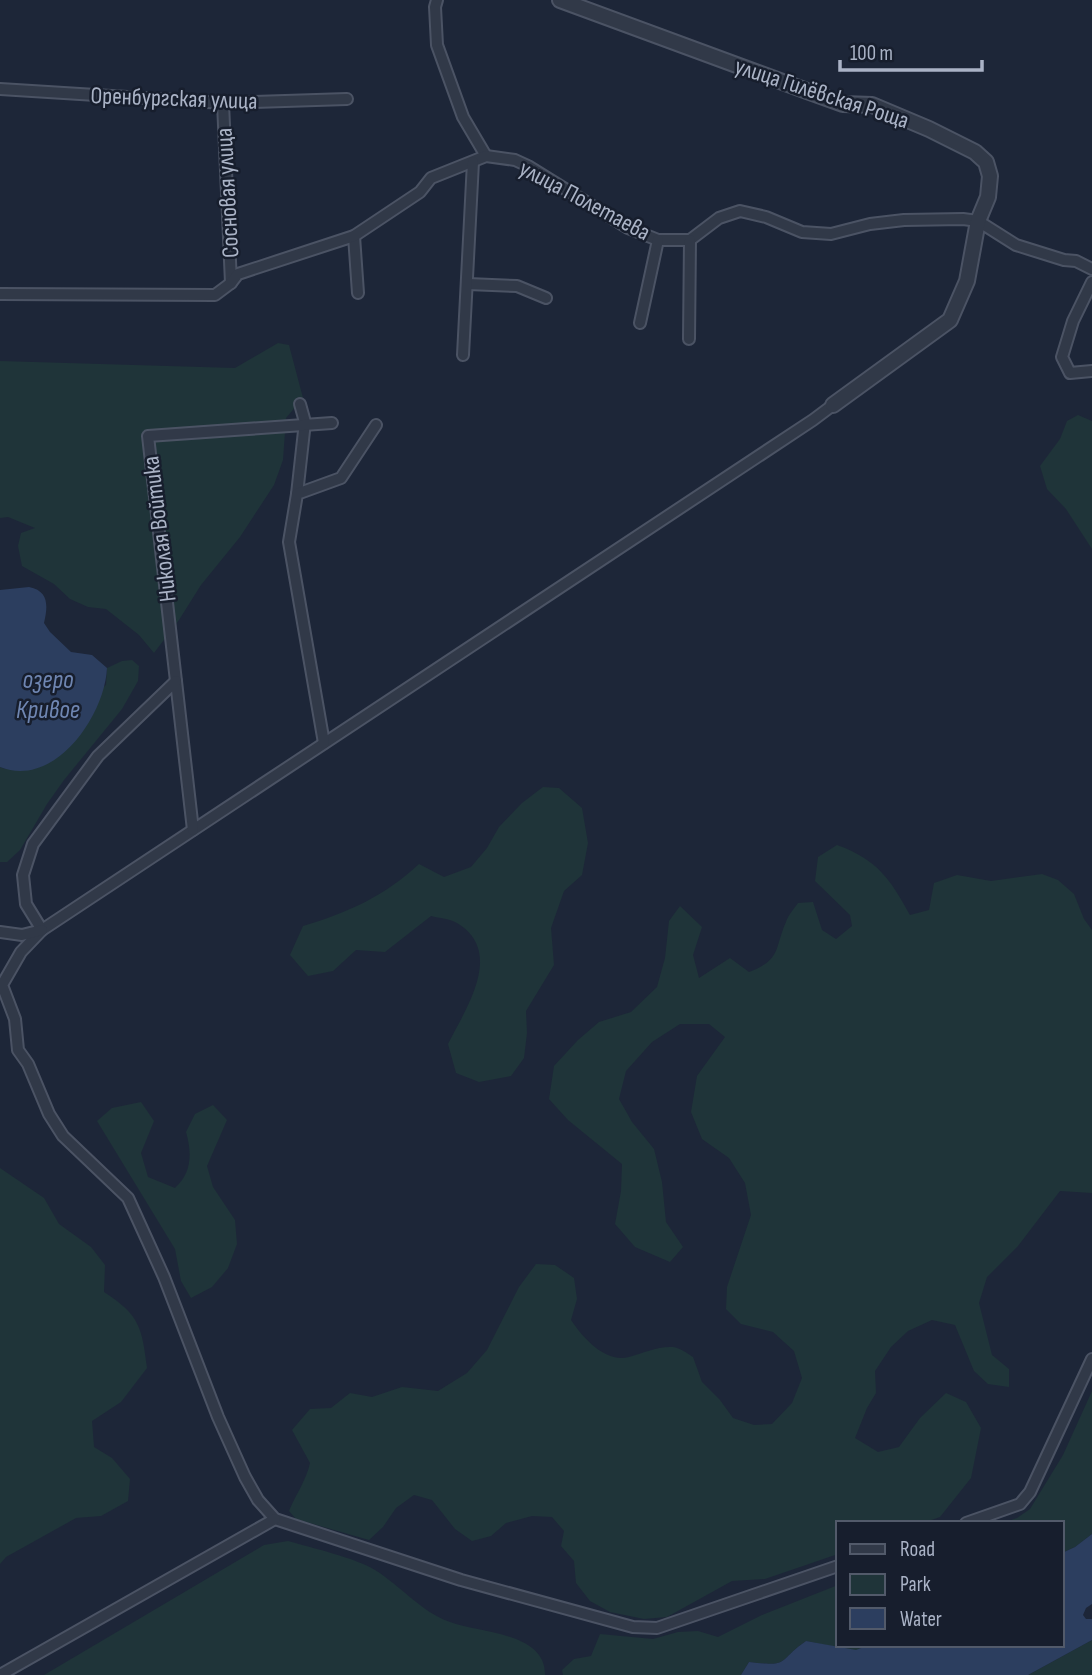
<svg xmlns="http://www.w3.org/2000/svg" width="1092" height="1675" font-family="'Sofia Sans Condensed',sans-serif">
	<style>
		.green { fill: #1f3439 }
		.water { fill: #2c3e5f }
		.lines { fill: none; stroke-linecap: round; stroke-linejoin: round }
		.minor-casing { stroke: #4b5364; stroke-width: 14 }
		.tertiary-casing { stroke: #4b5364; stroke-width: 18 }
		.minor { stroke: #313948; stroke-width: 10 }
		.tertiary { stroke: #313948; stroke-width: 14 }
		.labels { text-anchor: middle; stroke-width: 5; stroke-linejoin: round; paint-order: stroke }
		.street-label { font-size: 24px; fill: #aab3c6; stroke: #171e2d }
		.water-label { font-size: 26px; font-style: italic; fill: #6f86b2; stroke: #171e2d }
	</style>
	<rect width="100%" height="100%" fill="#1d2638"/>
	<g class="green">
		<path d="M278,343L289,345L303,398L286,418L283,460L274,485L240,537L201,585L179,620L154,653L139,635L106,609L88,607L70,599L54,584L22,566L18,546L21,533L35,528L8,517L0,518V361L235,368Z"/>
		<path d="M1078,415L1092,421V549L1066,509L1047,489L1040,466L1060,439L1067,421Z"/>
		<path d="M132,660L139,666L138,681L122,709L64,780L47,804L20,850L7,862H0V767L5,769L106,685L107,668L122,661Z"/>
		<path d="M543,787L559,788L582,808L588,843L582,875L564,891L551,928L554,965L526,1011L527,1033L524,1058L511,1076L479,1082L456,1073L448,1044C466,1008 505,952 457,923C451,919 439,918 431,916L385,952L356,950L333,971L308,976L290,955L303,926C347,913 385,896 419,864L444,877L471,867L487,848L499,827L522,803Z"/>
		<path d="M837,845C878,860 890,879 910,915L929,910L934,883L957,875L991,881L1042,874L1058,880L1074,894L1084,919L1092,930V1193L1060,1191L1018,1246L987,1277L979,1303L992,1355L1009,1369V1387L988,1384L974,1371L955,1325L932,1320L908,1331L891,1347L875,1371L876,1393L867,1408L855,1438L878,1452L899,1447L920,1418L946,1393L966,1402L981,1428L971,1478L940,1517L923,1523H838V1554L765,1579L732,1581L667,1617L644,1619L610,1612L590,1601L576,1583L574,1561L561,1546L564,1531L552,1517L532,1516L506,1523L491,1536L472,1541L455,1529L432,1500L414,1495L396,1508L383,1527L369,1540L296,1519L289,1511C296,1494 306,1481 310,1463L292,1430L310,1409L331,1408L350,1393L372,1397L402,1387L438,1391L467,1373L487,1350L519,1287L536,1264L555,1265L574,1278L577,1299L571,1320C583,1338 605,1363 629,1357C643,1353 658,1346 673,1347C680,1348 687,1353 693,1357L702,1382L720,1400L733,1418L754,1425L772,1424L792,1403L802,1378L794,1351L773,1332L741,1324L726,1309L727,1287L751,1215L745,1183L729,1158L702,1139L691,1112L697,1076L725,1037L709,1024H680L652,1042L626,1071L619,1099L632,1122L654,1149L662,1182L666,1222L683,1247L670,1262L635,1247L615,1224L621,1191L622,1164L568,1120L549,1099L554,1066L578,1040L599,1022L631,1012L657,987L665,958L669,921L680,906L702,927L693,955L699,978L730,958L749,972C782,959 774,949 786,922C788,915 794,909 798,903L813,902L822,930L836,939L852,926L850,915L815,881L818,857Z"/>
		<path d="M141,1102L154,1121L141,1153L148,1177L175,1188C192,1173 192,1153 186,1132L195,1114L213,1105L227,1120L207,1166L213,1187L235,1220L237,1244L228,1268L212,1287L191,1298L181,1281L175,1249L97,1121L112,1108Z"/>
		<path d="M0,1168L44,1198L59,1224L91,1247L105,1265L104,1292C140,1315 142,1328 147,1368L121,1402L92,1421L94,1447L112,1458L130,1479L128,1501L101,1516L76,1518L6,1557L0,1564Z"/>
		<path d="M1092,1391V1534L1075,1547L1062,1553V1523H1003L1017,1518L1030,1509L1063,1455Z"/>
		<path d="M288,1541C312,1548 356,1558 375,1570C401,1586 421,1612 450,1622C479,1633 546,1632 545,1675H44L264,1545Z"/>
		<path d="M838,1585V1645H869L856,1651L806,1641C776,1662 791,1667 749,1662L741,1675H563L562,1670L574,1659L591,1656L600,1634L653,1639L678,1632L698,1631L718,1637L762,1615Z"/>
		<path d="M1092,1640V1675H1028Z"/>
	</g>
	<g class="water">
		<path d="M29,587C49,591 48,606 44,623L50,632L71,652L92,655L107,668C105,715 55,789 0,767V590Z"/>
		<path d="M1092,1534V1604L1086,1608L1083,1615L1086,1619H1092V1640L1028,1675H741L749,1662C791,1667 776,1662 806,1641L856,1650L869,1645H1062V1553L1075,1547Z"/>
	</g>
	<g class="lines">
		<defs>
			<g id="minor">
				<path d="M437,0L435,7L437,45L463,117L486,156"/>
				<path d="M0,89L223,103L347,99"/>
				<path d="M223,103L231,283"/>
				<path d="M354,236L358,293"/>
				<path d="M1092,282L1073,321L1062,357L1070,373L1092,371"/>
				<path d="M468,284L517,286L546,298"/>
				<path d="M0,294L215,295L231,283L238,274L354,236L420,192L431,178L486,156L515,160L528,166L628,228L658,240H690L719,218L740,211L766,217L802,232L831,234L870,224L904,220L963,219L978,221L1016,245L1064,260L1076,261L1092,269"/>
				<path d="M640,323L658,240"/>
				<path d="M689,339L690,240"/>
				<path d="M463,355L473,162"/>
				<path d="M833,405L813,420L42,930L21,952L2,985L15,1019L18,1050L28,1064L49,1114L63,1136L128,1198L164,1277L218,1417L245,1477L258,1500L275,1519L461,1580L633,1627L657,1628L838,1566"/>
				<path d="M297,494L305,422L300,404"/>
				<path d="M324,743L289,542L297,494L341,478L376,425"/>
				<path d="M193,830L148,436L332,423"/>
				<path d="M42,930L26,904L23,875L33,844L98,756L176,681"/>
				<path d="M0,932L22,935L42,930"/>
				<path d="M966,1523L1020,1504L1030,1492L1092,1359"/>
				<path d="M0,1675L275,1519"/>
			</g>
			<path id="tertiary" d="M560,0L807,91L843,104L872,105L929,129L975,152L986,162L990,176L988,197L978,221L967,281L950,320L833,405"/>
		</defs>
		<use href="#minor" class="minor-casing"/>
		<use href="#tertiary" class="tertiary-casing"/>
		<use href="#minor" class="minor"/>
		<use href="#tertiary" class="tertiary"/>
	</g>
	<g class="labels">
		<g class="street-label">
			<text transform="translate(822 93) rotate(18)" y="8">улица Гилёвская Роща</text>
			<text transform="translate(174 98) rotate(2)" y="8">Оренбургская улица</text>
			<text transform="translate(227 193) rotate(-93)" y="8">Сосновая улица</text>
			<text transform="translate(585 200) rotate(28)" y="8">улица Полетаева</text>
			<text transform="translate(159 529) rotate(-97)" y="8">Николая Войтика</text>
		</g>
		<g class="water-label">
			<text x="48" y="688">озеро<tspan x="48" dy="30">Кривое</tspan></text>
		</g>
	</g>
	<rect x="836" y="1521" width="228" height="126" fill="#171e2d" stroke="#525a6a" stroke-width="2"/>
	<rect x="850" y="1544" width="35" height="10" fill="#313948" stroke="#525a6a" stroke-width="2"/>
	<text x="900" y="1556" font-size="21" fill="#aab3c6">Road</text>
	<rect x="850" y="1574" width="35" height="21" fill="#1f3439" stroke="#525a6a" stroke-width="2"/>
	<text x="900" y="1591" font-size="21" fill="#aab3c6">Park</text>
	<rect x="850" y="1608" width="35" height="21" fill="#2c3e5f" stroke="#525a6a" stroke-width="2"/>
	<text x="900" y="1626" font-size="21" fill="#aab3c6">Water</text>
	<path d="M840 60v10h142v-10" fill="none" stroke="#aab3c6" stroke-width="3.5"/>
	<text x="850" y="60" font-size="21" fill="#aab3c6" stroke="#171e2d" stroke-width="5" paint-order="stroke">100 m</text>
</svg>
